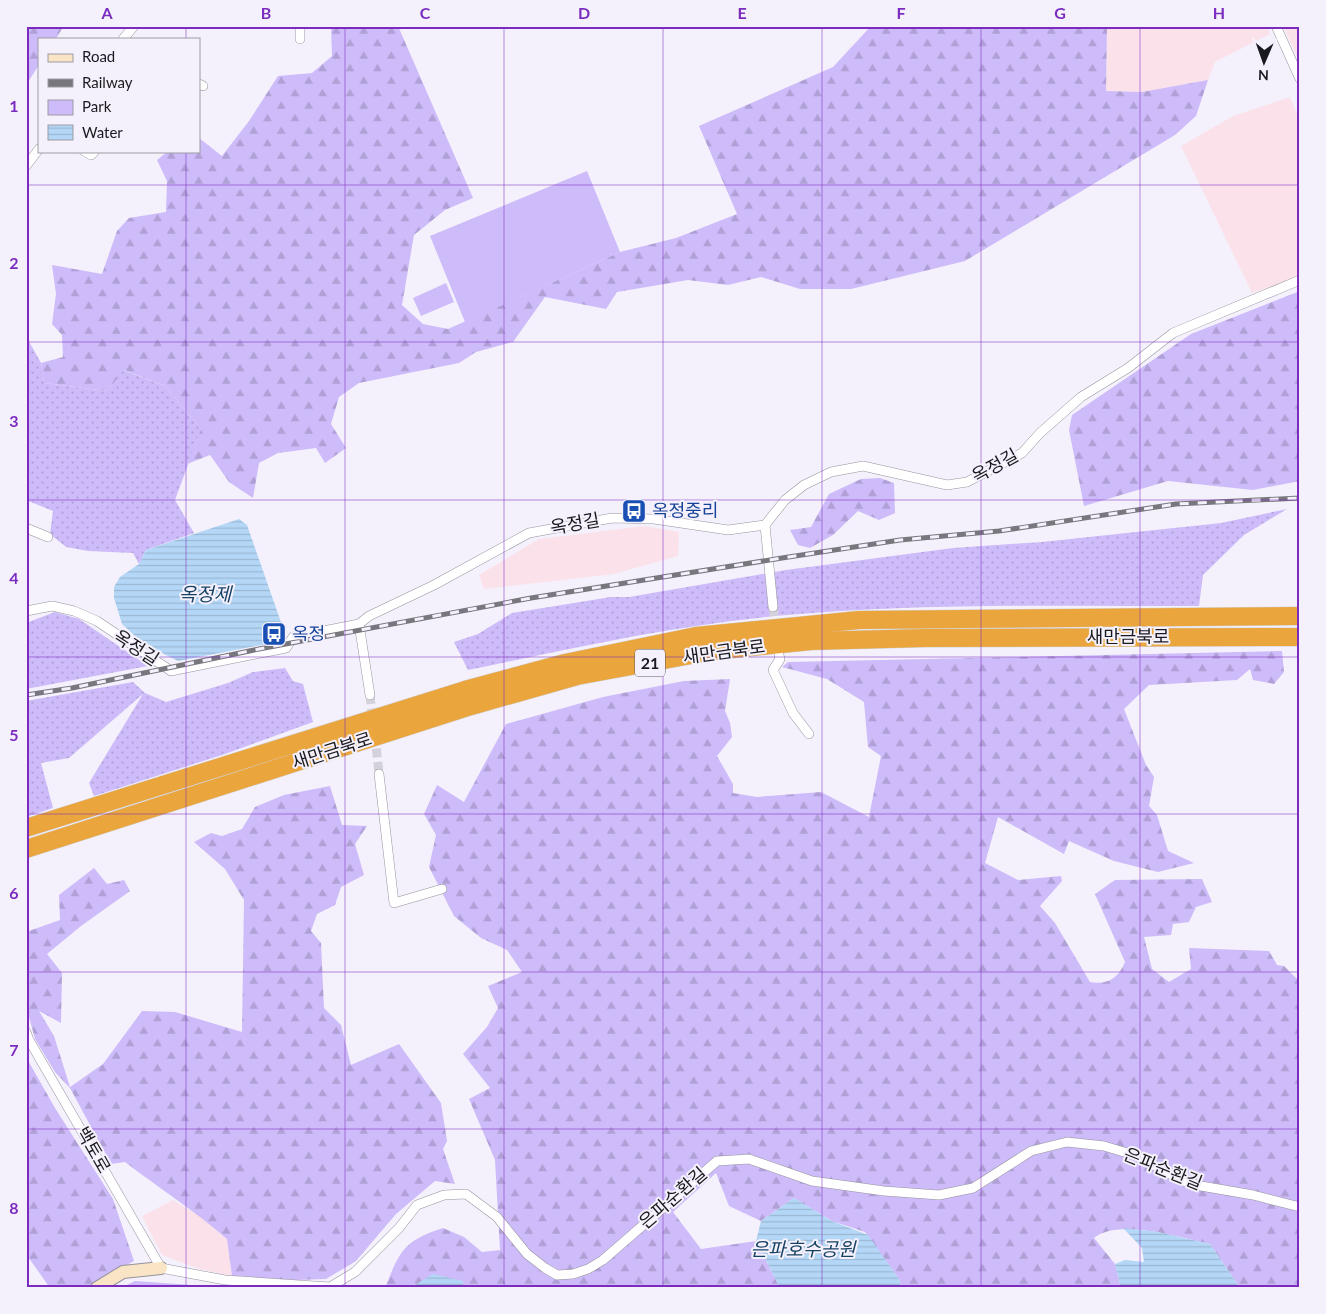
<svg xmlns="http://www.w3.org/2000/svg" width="1326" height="1314" font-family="Lato,'Noto Sans KR',sans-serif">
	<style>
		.commercial { fill: #fbe1ea }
		.grass { fill: url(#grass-dots) }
		.forest { fill: url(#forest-firs) }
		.park { fill: #cebbfa }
		.water { fill: url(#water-rules) }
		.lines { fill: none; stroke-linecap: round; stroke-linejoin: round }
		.street-tunnel { stroke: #d3d1db; stroke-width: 9; stroke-dasharray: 9 4.5; stroke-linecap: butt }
		.street-casing { stroke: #96939d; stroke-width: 10 }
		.secondary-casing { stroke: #96939d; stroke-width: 14 }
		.highway-casing { stroke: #d1d1d2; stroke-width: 19 }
		.street { stroke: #fff; stroke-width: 9 }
		.secondary { stroke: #f9e4c5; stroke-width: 12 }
		.highway { stroke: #eba53d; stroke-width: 18 }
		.rail-casing { stroke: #79777e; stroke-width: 5 }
		.rail { stroke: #f4f1fc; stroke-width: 3; stroke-dasharray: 9; stroke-linecap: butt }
		.grid { fill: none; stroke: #7b2cbf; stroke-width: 1; stroke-opacity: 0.55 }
		.labels { text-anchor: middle; stroke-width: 4; stroke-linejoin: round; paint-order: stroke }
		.shield { fill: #f4f1fc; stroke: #5b5a60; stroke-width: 1 }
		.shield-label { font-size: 16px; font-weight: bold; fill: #1a191d }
		.street-label { font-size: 18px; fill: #1a191d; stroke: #f4f1fc }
		.transit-label { font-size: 18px; fill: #164399; stroke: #f4f1fc; text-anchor: start }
		.water-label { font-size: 19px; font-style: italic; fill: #174264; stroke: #f4f1fc }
		.neatline { fill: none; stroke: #7b2cbf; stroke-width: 2 }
		.grid-label { font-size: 16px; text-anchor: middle; font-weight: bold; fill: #7b2cbf }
	</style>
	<defs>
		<pattern id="grass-dots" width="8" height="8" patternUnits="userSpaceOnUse" patternTransform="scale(1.25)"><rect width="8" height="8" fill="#cebbfa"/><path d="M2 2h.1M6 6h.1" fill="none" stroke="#b0a0d6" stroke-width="1.8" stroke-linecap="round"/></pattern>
		<pattern id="forest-firs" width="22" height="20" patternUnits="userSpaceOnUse" patternTransform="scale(1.25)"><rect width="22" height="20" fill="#cebbfa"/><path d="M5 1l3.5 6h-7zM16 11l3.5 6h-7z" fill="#b0a0d6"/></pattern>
		<pattern id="water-rules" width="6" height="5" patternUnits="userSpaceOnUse" patternTransform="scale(1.25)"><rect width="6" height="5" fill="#b4d7f7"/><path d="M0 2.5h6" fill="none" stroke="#9ab8d3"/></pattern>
	</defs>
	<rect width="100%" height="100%" fill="#f4f1fc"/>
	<g class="commercial">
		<path d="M1107,26H1267L1270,34L1215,62L1208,80L1142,92L1106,91Z"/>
		<path d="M1283,26H1300V63Z"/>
		<path d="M1290,97L1300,121V278L1252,293L1181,146L1233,116Z"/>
		<path d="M644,526L679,532L678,556L614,574L484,589L479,575L539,539Z"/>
		<path d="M173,1200L201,1217L227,1239L232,1276L199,1269L162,1255L142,1216Z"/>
	</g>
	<g class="grass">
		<path d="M26,336L41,363L44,383L107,391L123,370L165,386L201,429L175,500L194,533L146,550L139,564L133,553L88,551L66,547L50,534L53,511L26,500Z"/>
		<path d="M1287,509L1244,535L1203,575L1199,606C1062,606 924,603 787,615C679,624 574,648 468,670L454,642L478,634L512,613L611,597H629L786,570L953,548L1042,542L1221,523Z"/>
		<path d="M55,612L79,619L148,666L26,689V623Z"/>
		<path d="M285,668L293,681L303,684L313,722L222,755L94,796L89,783L143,694L69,758L41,763L53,808L26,817V701L133,682L145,693L166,702L228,683L253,672Z"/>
	</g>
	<g class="forest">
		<path d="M26,26L63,27L56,39H39V65L26,85Z"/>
		<path d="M331,26H398L473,198L445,210L414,235L402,305L423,324L448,329L620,252L676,238L737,214L699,126L833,67L871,26H1107L1106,91L1142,92L1208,80L1196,116L1175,135L965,261L851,289H800L761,277L728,285L688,280L617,292L606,309L545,297L513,342L476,352L459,363L359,383L339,397L331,424L346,448L325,463L316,448L278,453L259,463L253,498L229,482L210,455L187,464L201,429L165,386L124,370L107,391L44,383L41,363L63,357L62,335L52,324L56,294L52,265L102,274L117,231L129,218L166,212L167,181L157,160L168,151H199V138L222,156L249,121L278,76L312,73L332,56Z"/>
		<path d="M1300,291V481L1253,490L1168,481L1084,506L1069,430L1072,415L1191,334Z"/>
		<path d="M880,478L894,483L895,513L879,520L858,511L833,535L810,548L798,545L790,530L811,527L829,494L861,479Z"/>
		<path d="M1282,651L1284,672L1274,684L1253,680L1250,669L1237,680L1149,685L1124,709L1146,765L1154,777L1149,806L1157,815L1168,851L1194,863L1158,872L1114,861L1069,841L1064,854L998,817L985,863L1018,880L1061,876L1062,881L1040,906L1055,923L1090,982C1107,985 1118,979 1125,962L1095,894L1115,880L1202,879L1212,902L1196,907L1189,922L1173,924L1171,935L1144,937L1152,969L1169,982L1191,969L1189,948L1269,951L1277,965L1284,966L1300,982V1288H1240L1210,1244C1181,1238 1118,1218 1094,1238L1115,1264L1121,1288H901L899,1279L865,1232L832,1221L794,1198L761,1221L729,1206L716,1173L673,1212L701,1249L756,1241L780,1288H463L462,1281L411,1285L410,1288H385C400,1251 403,1241 443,1228L464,1237L482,1252L500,1250L495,1160L469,1099L490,1088L463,1054L487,1027L498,1008L488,986L522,972L507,950L481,938L454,916L429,867L436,835L424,814L437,785L464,802L506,724L603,697L684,681L730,679L725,711L730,723L732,737L717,756L733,784V793L757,797L821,792L869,817L881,756L868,747L864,702L827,679L782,667L788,662Z"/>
		<path d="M330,786L342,825L367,826L355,844L364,875L341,887L335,905L317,914L311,931L321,943L324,1008L341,1025L351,1065L399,1044L441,1103L447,1141L443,1149L455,1184L435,1181L396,1214L356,1261L326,1279L296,1280L232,1276L227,1239C195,1211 159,1188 125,1162L111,1164L70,1088L55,1072L35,1039L26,1006V932L60,920L59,895L94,868L107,884L124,880L130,891L81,926L47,954L62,973L61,1023L39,1011L54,1036L70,1087L103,1064L142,1011L175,1012L242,1032L244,900L225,869L194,842L211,833L222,836L242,829L255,807L284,795Z"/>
		<path d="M26,1057L55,1108L113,1199L134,1261L86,1288H50L26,1254Z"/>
	</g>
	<g class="park">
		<path d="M587,171L620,252L465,322L430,236Z"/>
		<path d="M446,283L454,302L421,316L413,298Z"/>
		<path d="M135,1281L234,1288H121Z"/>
	</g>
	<g class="water">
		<path d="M239,519L247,525L283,628L267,644L178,661L158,651L136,637L122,624L114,598V587L120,577L139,564L146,550Z"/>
		<path d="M794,1198L832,1221L868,1235L899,1279L901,1288H780L756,1241L761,1221Z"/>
		<path d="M1123,1228L1158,1232L1210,1244L1240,1288H1121L1115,1264L1125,1260L1144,1262L1142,1248Z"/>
		<path d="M433,1274L463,1281V1288H410Z"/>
	</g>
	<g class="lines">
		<g class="street-tunnel">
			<path d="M773,607L776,629"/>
			<path d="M370,695L373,722"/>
			<path d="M375,735L379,774"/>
		</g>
		<defs>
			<g id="street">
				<path d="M1276,26L1300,79"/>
				<path d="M123,39L134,26"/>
				<path d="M300,39V26"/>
				<path d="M199,84L203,86"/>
				<path d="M84,151L91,155L95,151"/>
				<path d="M26,166L39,149"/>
				<path d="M765,525L773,607"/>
				<path d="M26,528L48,537"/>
				<path d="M26,611L52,606L74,611L97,621L171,671L286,648L293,637L359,624L369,616L434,585L529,533L612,518L654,519L728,530L765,525L785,500L804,485L831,472L863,466L947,485L967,482L1022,453L1040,433L1081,397L1128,368L1173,333L1300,280"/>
				<path d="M359,624L370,695"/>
				<path d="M779,655L780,659L773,670L793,713L809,734"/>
				<path d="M379,774L394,903L442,889"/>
				<path d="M26,1032L29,1040L161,1268L225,1280L330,1287L355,1272L399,1228L417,1205L444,1195L466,1194L497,1217L527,1254L545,1268L557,1275L573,1274L588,1269L603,1260L717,1161L749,1159L812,1181L884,1191L939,1195L973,1188L1031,1151L1067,1142L1104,1146L1137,1156L1183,1181L1201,1186L1253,1195L1300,1207"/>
			</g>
			<path id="secondary" d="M97,1288L123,1272L161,1268"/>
			<g id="highway">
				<path d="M26,828L465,690L565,663L696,636L859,620L1300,616"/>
				<path d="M26,849L471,706L577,676L713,651L811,641L925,638L1300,637"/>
			</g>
		</defs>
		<use href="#street" class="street-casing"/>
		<use href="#secondary" class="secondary-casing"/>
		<use href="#highway" class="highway-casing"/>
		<use href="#street" class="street"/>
		<use href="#secondary" class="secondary"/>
		<use href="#highway" class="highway"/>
		<defs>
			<path id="rail" d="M26,695L72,688L259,649L531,598L782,558L900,540L999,531L1176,504L1300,498"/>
		</defs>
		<use href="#rail" class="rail-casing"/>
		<use href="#rail" class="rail"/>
	</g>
	<path class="grid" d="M186,26V39M345,26V1288M504,26V1288M663,26V1288M822,26V1288M981,26V1288M1140,26V1288M186,151V1288M26,185H1300M26,342H1300M26,500H1300M26,657H1300M26,814H1300M26,972H1300M26,1129H1300"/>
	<defs>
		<symbol id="bus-square" viewBox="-11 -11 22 22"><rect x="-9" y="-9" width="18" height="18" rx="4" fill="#1a4fb4" stroke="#f4f1fc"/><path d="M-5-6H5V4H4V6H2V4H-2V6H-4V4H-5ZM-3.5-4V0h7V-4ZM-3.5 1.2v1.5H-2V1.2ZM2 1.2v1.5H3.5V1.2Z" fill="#fff"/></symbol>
	</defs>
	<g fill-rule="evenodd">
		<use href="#bus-square" x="620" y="497" width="28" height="28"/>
		<use href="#bus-square" x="260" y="620" width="28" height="28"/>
	</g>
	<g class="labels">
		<rect class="shield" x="635" y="649.5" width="30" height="27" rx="4"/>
		<g class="shield-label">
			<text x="650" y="669">21</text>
		</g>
		<g class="street-label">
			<text transform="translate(995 466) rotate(-29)" y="6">옥정길</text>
			<text transform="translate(575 524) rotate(-10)" y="6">옥정길</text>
			<text x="1128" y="643">새만금북로</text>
			<text transform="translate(136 648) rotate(33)" y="6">옥정길</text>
			<text transform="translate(724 652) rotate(-8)" y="6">새만금북로</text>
			<text transform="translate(332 751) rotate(-18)" y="6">새만금북로</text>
			<text transform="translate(93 1150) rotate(60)" y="6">백토로</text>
			<text transform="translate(1163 1169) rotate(22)" y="6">은파순환길</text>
			<text transform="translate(673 1198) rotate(-41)" y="6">은파순환길</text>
		</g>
		<g class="transit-label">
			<text x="652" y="517">옥정중리</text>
			<text x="292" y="640">옥정</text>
		</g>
		<g class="water-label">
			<text x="205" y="601">옥정제</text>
			<text x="803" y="1256">은파호수공원</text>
		</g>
	</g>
	<rect width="1326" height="1314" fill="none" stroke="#f4f1fc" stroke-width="55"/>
	<rect x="38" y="38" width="162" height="115" fill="#f4f1fc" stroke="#9d9ba3"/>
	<rect x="48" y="54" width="25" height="8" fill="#f9e4c5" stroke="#9d9ba3"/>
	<text x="82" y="62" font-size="15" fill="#1a191d">Road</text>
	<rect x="48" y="79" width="25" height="8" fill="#79777e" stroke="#9d9ba3"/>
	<text x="82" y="88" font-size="15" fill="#1a191d">Railway</text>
	<rect x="48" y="100" width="25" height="15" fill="#cebbfa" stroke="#9d9ba3"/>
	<text x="82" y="112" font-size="15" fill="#1a191d">Park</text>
	<rect x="48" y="125" width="25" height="15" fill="url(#water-rules)" stroke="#9d9ba3"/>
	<text x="82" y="138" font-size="15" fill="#1a191d">Water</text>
	<g transform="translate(1264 62) rotate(182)" stroke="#f4f1fc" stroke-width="4" paint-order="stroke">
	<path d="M0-4L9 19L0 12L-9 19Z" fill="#1a191d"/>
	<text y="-8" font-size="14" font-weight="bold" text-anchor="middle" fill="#1a191d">N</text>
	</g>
	<rect x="28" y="28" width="1270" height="1258" class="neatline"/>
	<g class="grid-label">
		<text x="107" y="19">A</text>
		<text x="266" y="19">B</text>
		<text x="425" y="19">C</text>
		<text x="584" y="19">D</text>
		<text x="742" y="19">E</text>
		<text x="901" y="19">F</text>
		<text x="1060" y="19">G</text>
		<text x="1219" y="19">H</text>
		<text x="14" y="112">1</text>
		<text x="14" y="269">2</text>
		<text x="14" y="427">3</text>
		<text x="14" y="584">4</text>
		<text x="14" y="741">5</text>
		<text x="14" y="899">6</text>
		<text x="14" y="1056">7</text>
		<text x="14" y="1214">8</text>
	</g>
</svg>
